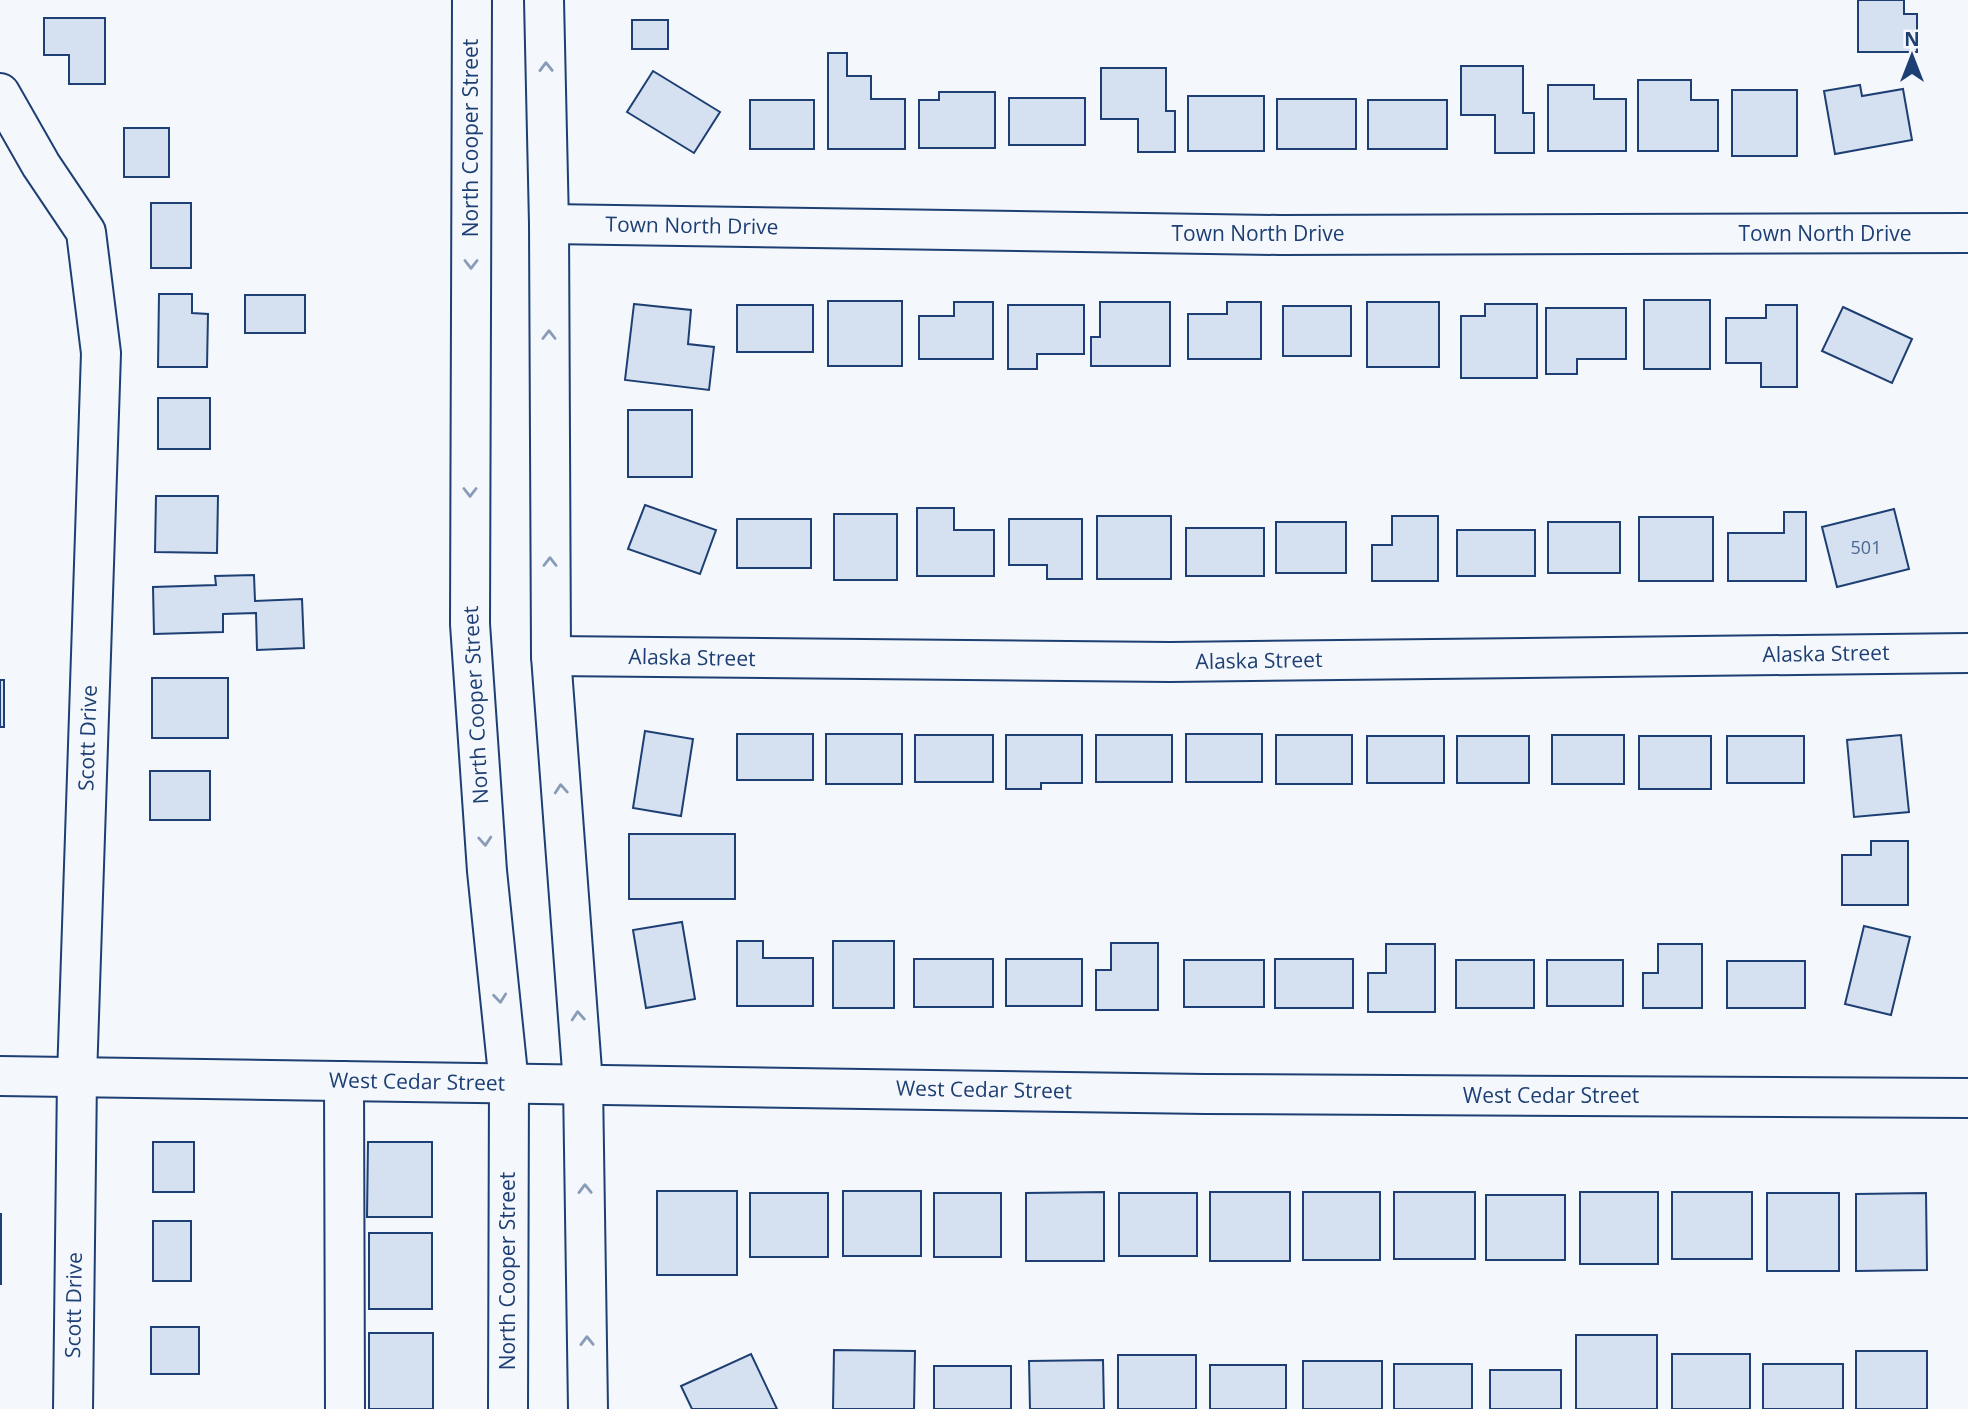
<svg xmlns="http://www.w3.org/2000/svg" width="1968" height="1409" font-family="'Open Sans',sans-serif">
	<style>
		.building { fill: #d5e0f0; stroke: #1d3f73; stroke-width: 2 }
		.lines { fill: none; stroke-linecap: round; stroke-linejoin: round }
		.minor-casing { stroke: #1d3f73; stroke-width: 42 }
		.major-casing { stroke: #1d3f73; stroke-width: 42 }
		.minor { stroke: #f4f7fb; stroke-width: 38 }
		.major { stroke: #f4f7fb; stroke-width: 38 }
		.oneway { stroke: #889bb7 }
		.labels { text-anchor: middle; stroke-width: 5; stroke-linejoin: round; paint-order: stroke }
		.number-label { font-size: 18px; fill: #4b6792 }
		.street-label { font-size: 21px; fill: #1d3f73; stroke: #f4f7fb }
	</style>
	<rect width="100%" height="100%" fill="#f4f7fb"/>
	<g class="building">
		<path d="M1858,0H1904V14H1917V52H1858Z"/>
		<path d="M44,18H105V84H69V55H44Z"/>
		<rect x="632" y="20" width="36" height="29"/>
		<path d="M828,53H847V76H871V99H905V149H828Z"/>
		<path d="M1461,66H1523V113H1534V153H1495V115H1461Z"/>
		<path d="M1101,68H1166V111H1175V152H1138V119H1101Z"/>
		<path d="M653,71L720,112L694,153L627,112Z"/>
		<path d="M1638,80H1691V100H1718V151H1638Z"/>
		<path d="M1548,85H1594V99H1626V151H1548Z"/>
		<path d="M1860,85L1862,96L1903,89L1912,140L1835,154L1824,91Z"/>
		<rect x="1732" y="90" width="65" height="66"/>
		<path d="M939,92H995V148H919V100H939Z"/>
		<rect x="1188" y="96" width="76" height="55"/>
		<rect x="1009" y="98" width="76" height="47"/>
		<rect x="1277" y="99" width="79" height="50"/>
		<rect x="750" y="100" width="64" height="49"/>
		<rect x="1368" y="100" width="79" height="49"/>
		<rect x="124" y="128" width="45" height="49"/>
		<rect x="151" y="203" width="40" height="65"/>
		<path d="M159,294H192V313L208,314L207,367H158Z"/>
		<rect x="245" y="295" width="60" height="38"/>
		<rect x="1644" y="300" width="66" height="69"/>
		<rect x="828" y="301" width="74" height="65"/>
		<path d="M954,302H993V359H919V316H954Z"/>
		<path d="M1100,302H1170V366H1091V337H1100Z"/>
		<path d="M1227,302H1261V359H1188V314H1227Z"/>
		<rect x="1367" y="302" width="72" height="65"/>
		<path d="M634,304L691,310L688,344L714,347L709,390L625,380Z"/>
		<path d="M1485,304H1537V378H1461V316H1485Z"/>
		<rect x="737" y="305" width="76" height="47"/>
		<path d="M1008,305H1084V354H1037V369H1008Z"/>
		<path d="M1766,305H1797V387H1761V363H1726V318H1766Z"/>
		<rect x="1283" y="306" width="68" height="50"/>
		<path d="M1843,307L1912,339L1892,383L1822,351Z"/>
		<path d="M1546,308H1626V359H1577V374H1546Z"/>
		<rect x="158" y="398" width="52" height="51"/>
		<rect x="628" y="410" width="64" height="67"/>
		<path d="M156,496H218L217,553L155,552Z"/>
		<path d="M645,505L716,530L700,574L628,549Z"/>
		<path d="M917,508H954V530H994V576H917Z"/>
		<path d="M1894,509L1909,569L1837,587L1822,527Z"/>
		<path d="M1784,512H1806V581H1728V533H1784Z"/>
		<rect x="834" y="514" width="63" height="66"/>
		<rect x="1097" y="516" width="74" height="63"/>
		<path d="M1392,516H1438V581H1372V545H1392Z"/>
		<rect x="1639" y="517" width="74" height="64"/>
		<rect x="737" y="519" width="74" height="49"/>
		<path d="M1009,519H1082V579H1047V565H1009Z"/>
		<rect x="1276" y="522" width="70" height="51"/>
		<rect x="1548" y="522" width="72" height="51"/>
		<rect x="1186" y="528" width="78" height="48"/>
		<rect x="1457" y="530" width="78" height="46"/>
		<path d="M254,575L255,601L302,599L304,648L257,650L256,613L223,614V632L154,634L153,587L216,585L215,576Z"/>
		<rect x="152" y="678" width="76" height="60"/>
		<rect x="0" y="680" width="4" height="47"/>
		<path d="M645,731L693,739L681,816L633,808Z"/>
		<rect x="737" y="734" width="76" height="46"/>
		<rect x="826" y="734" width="76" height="50"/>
		<rect x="1186" y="734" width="76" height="48"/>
		<rect x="915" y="735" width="78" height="47"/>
		<path d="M1006,735H1082V783H1041V789H1006Z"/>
		<rect x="1096" y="735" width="76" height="47"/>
		<rect x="1276" y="735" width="76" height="49"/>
		<rect x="1552" y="735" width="72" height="49"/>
		<path d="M1901,735L1909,812L1854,817L1847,740Z"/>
		<rect x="1367" y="736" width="77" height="47"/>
		<rect x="1457" y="736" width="72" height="47"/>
		<rect x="1639" y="736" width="72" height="53"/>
		<rect x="1727" y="736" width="77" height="47"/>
		<rect x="150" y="771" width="60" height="49"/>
		<rect x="629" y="834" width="106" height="65"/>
		<path d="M1871,841H1908V905H1842V855H1871Z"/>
		<path d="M682,922L695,999L646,1008L633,930Z"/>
		<path d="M1864,926L1910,937L1891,1015L1845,1004Z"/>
		<path d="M737,941H763V958H813V1006H737Z"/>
		<rect x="833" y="941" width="61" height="67"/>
		<path d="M1111,943H1158V1010H1096V970H1111Z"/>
		<path d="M1386,944H1435V1012H1368V973H1386Z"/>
		<path d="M1658,944H1702V1008H1643V973H1658Z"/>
		<rect x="914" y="959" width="79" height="48"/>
		<rect x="1006" y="959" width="76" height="47"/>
		<rect x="1275" y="959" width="78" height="49"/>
		<rect x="1184" y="960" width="80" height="47"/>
		<rect x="1456" y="960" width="78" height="48"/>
		<rect x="1547" y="960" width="76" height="46"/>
		<rect x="1727" y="961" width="78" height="47"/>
		<rect x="153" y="1142" width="41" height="50"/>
		<path d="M368,1142H432V1217H367Z"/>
		<rect x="657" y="1191" width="80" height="84"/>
		<rect x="843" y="1191" width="78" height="65"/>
		<path d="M1104,1192V1261H1026V1193Z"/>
		<rect x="1210" y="1192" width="80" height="69"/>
		<rect x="1303" y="1192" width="77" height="68"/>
		<rect x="1394" y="1192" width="81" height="67"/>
		<rect x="1580" y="1192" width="78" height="72"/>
		<rect x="1672" y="1192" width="80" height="67"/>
		<rect x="750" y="1193" width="78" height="64"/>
		<rect x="934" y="1193" width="67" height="64"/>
		<rect x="1119" y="1193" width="78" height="63"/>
		<rect x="1767" y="1193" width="72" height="78"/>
		<path d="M1926,1193L1927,1270L1856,1271V1194Z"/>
		<rect x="1486" y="1195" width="79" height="65"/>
		<rect x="0" y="1214" width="1" height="70"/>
		<rect x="153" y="1221" width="38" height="60"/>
		<rect x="369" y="1233" width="63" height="76"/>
		<rect x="151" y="1327" width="48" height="47"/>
		<rect x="369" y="1333" width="64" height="76"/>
		<rect x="1576" y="1335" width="81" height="74"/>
		<path d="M834,1350L915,1351L914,1409H833Z"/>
		<rect x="1856" y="1351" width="71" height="58"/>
		<path d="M751,1354L777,1409H692L681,1386Z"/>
		<rect x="1672" y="1354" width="78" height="55"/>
		<rect x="1118" y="1355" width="78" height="54"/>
		<path d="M1103,1360L1104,1409H1030L1029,1361Z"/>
		<rect x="1303" y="1361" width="79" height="48"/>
		<rect x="1394" y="1364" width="78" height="45"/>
		<rect x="1763" y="1364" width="80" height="45"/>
		<rect x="1210" y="1365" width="76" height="44"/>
		<rect x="934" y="1366" width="77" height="43"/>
		<rect x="1490" y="1370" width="71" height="39"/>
	</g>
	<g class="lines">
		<defs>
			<g id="minor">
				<path d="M0,93L41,165L86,232L101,353L77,1077L73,1409"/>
				<path d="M549,224L1280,235L1968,233"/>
				<path d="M551,656L1170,662L1968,653"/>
				<path d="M0,1076L1205,1094L1968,1098"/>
				<path d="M344,1081L345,1409"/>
			</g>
			<g id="major">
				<path d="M472,0L470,624L487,871L509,1084L508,1409"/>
				<path d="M544,0L549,224L551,656L583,1084L588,1409"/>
			</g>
		</defs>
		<use href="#minor" class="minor-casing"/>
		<use href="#major" class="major-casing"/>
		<use href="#minor" class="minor"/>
		<use href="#major" class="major"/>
	</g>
	<defs><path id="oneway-chevron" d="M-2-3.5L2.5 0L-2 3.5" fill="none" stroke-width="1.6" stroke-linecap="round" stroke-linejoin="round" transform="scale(1.75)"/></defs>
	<g class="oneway">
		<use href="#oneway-chevron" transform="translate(546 67) rotate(-91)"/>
		<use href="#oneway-chevron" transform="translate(471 264) rotate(90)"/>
		<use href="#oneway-chevron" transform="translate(549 335) rotate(-90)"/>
		<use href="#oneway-chevron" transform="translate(470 492) rotate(90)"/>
		<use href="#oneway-chevron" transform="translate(550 562) rotate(-90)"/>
		<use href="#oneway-chevron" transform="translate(561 789) rotate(-94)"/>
		<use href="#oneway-chevron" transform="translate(485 841) rotate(86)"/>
		<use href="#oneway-chevron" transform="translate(500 998) rotate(84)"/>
		<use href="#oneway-chevron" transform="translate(578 1016) rotate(-94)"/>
		<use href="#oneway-chevron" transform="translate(585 1189) rotate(-91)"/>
		<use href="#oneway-chevron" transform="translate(587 1341) rotate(-91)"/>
	</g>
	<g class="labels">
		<g class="number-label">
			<text x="1866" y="554">501</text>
		</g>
		<g class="street-label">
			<text transform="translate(471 138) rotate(-90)" y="7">North Cooper Street</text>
			<text transform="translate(692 226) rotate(1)" y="7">Town North Drive</text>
			<text x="1258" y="241">Town North Drive</text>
			<text x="1825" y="241">Town North Drive</text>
			<text transform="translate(1826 654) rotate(-1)" y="7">Alaska Street</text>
			<text transform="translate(692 658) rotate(1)" y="7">Alaska Street</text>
			<text transform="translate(1259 661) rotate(-1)" y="7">Alaska Street</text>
			<text transform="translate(476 705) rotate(-93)" y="7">North Cooper Street</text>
			<text transform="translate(88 738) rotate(-88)" y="7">Scott Drive</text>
			<text transform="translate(417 1082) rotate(1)" y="7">West Cedar Street</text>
			<text transform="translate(984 1090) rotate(1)" y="7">West Cedar Street</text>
			<text x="1551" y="1103">West Cedar Street</text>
			<text transform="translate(508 1271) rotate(-90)" y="7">North Cooper Street</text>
			<text transform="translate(74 1305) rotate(-89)" y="7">Scott Drive</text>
		</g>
	</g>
	<g transform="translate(1912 56)" stroke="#f4f7fb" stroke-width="5" paint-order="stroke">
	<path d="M0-5L12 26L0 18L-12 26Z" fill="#1d3f73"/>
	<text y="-10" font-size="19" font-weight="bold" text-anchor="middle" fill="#1d3f73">N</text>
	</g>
</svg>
